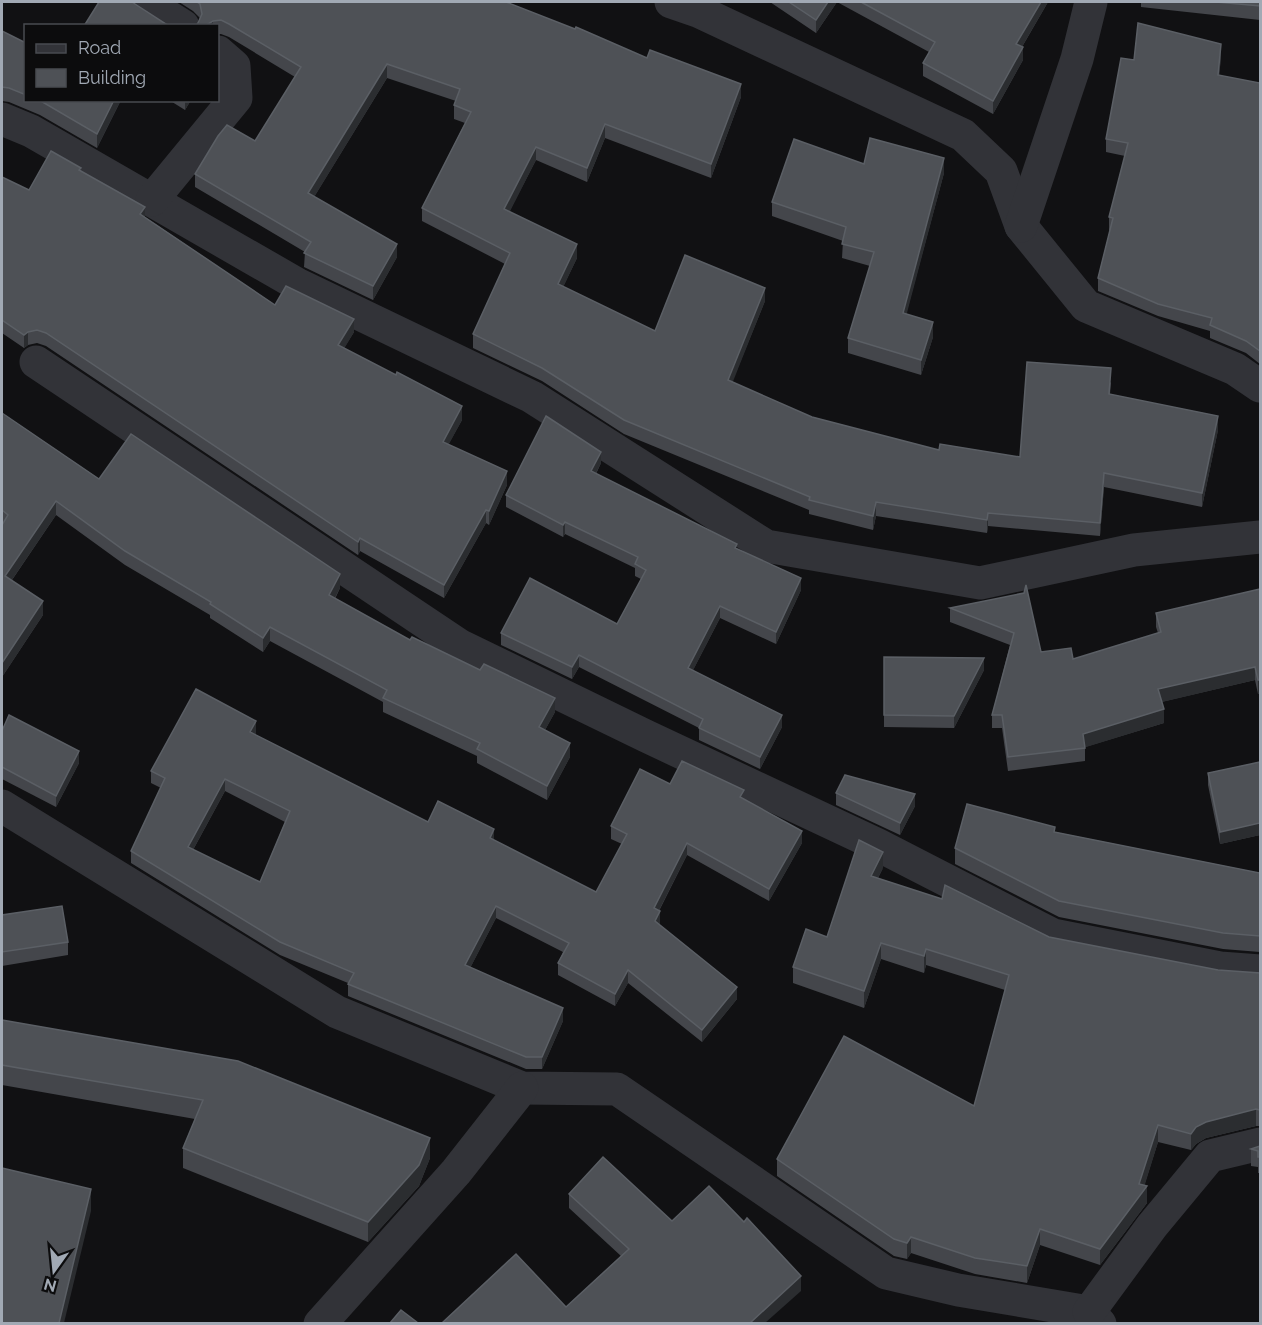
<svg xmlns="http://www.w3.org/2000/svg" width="1262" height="1325" font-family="Raleway,sans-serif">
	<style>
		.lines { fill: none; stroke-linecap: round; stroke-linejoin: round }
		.minor { stroke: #323338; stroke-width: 33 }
		.wall { fill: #44464b; fill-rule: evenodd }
		.shaded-wall { fill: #2b2d30 }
		.building { fill: #4e5156; stroke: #5b5f65; stroke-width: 1.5; fill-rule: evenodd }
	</style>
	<rect width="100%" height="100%" fill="#111113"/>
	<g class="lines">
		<g class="minor">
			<path d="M145,2L183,26"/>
			<path d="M671,2L700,12L963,135L1001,171L1021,226L1086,306L1235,369L1260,386"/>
			<path d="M2,119L31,131L297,284L532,397L766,546L980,583L1134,550L1260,537"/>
			<path d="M152,200L236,98L234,66L218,52"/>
			<path d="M1021,226L1077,59L1091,2"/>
			<path d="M36,362L459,645L646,736L878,845L1053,935L1220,968L1260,971"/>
			<path d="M2,806L337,1012L522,1088L617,1089L886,1273L958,1290L1089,1312L1100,1324"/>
			<path d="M1089,1312L1152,1226L1210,1156L1260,1144"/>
			<path d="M320,1324L456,1172L522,1088"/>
		</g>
	</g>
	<g class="wall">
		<path d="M179,2H506L741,97L711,178L605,138L587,182L536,160L509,212L577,258L563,287L655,331L765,301L732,382L812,417L939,450L1020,457L1111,382L1110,394L1218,430L1202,507L1104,487L1100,536L988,526L987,533L876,516L873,530L809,514V510L624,434L542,381L473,348V334L505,264L422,221V208L465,123L454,119V105L456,101L387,78L314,197L397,257L373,300L304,267L305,252L195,187V174L255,141L295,77L229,37L221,34H218V26H196L198,23L200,18L193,11Z"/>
		<path d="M770,2H1048L1022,47L1023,60L993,114L923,76V63L929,52L837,2L816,33Z"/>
		<path d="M1141,2H1260V20L1141,7Z"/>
		<path d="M2,31L26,43V100H121L97,148L40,115L9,102L2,101Z"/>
		<path d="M1221,57L1219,76L1260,83V364L1246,353L1210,338V331L1158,316L1098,291V278L1110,230H1109V217L1125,156L1106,152V139L1134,60Z"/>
		<path d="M169,100H191L185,110Z"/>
		<path d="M864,164L944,173L906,314L933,337L921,375L848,353V338L870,266L842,258L843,241L772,216V202Z"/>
		<path d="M81,171L145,217L275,305L354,332L344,348L462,420L448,445L507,485L489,525L486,523L444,598L360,551L358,555L46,346L37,343L28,345L24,348L2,333V177L29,190Z"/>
		<path d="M2,413L99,479L340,588L335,599L410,640L555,712L545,730L570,757L547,800L477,763V756L383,712V702L270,641L263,652L210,618V615L125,565L56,515L12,580L43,615L2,677Z"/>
		<path d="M601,463L596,474L737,549L801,590L776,644L720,618L693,670L782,727L760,769L699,740V728L579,667L572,679L501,645V633L617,624L641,579L635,576V568L565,534L563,537L506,507V495Z"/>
		<path d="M1260,589L1258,694L1255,680L1161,702L1164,723L1085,747V761L1008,771L1002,728H992V715L1010,645L950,622V608L1024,593L1041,652L1073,659L1158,633L1156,627V613Z"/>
		<path d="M884,657L984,670L954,728L884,727Z"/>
		<path d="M2,731L79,763L56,807L2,779Z"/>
		<path d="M256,734V735L428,822L494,840L596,892L622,844L611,839V826L670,784L744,799L802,843L769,901L687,855L659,911V925L737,999L702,1042L628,983L615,1006L558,975V963L563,952L496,918L470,968L563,1021L542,1069H526L348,996V983L280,955L131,863V851L161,788L151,783V771ZM225,791L285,822L260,882L193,850Z"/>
		<path d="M1260,762V835L1220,844L1208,785V773Z"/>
		<path d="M836,793L915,806L900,835L836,805Z"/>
		<path d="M1055,832L1260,873V952L1223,949L1059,917L955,864V848Z"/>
		<path d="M883,868L878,878L1049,937L1218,970L1260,973V1126H1256L1206,1138L1196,1144L1191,1150L1158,1142L1144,1186L1147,1203L1100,1265L1040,1245L1027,1283L975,1274L911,1253L907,1259L894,1256L777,1176V1159L974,1106L1005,990L926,965L924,973L881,959L864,1008L793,983V967L827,937Z"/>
		<path d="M2,915L68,942V955L2,966Z"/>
		<path d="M2,1020L430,1158L419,1186L368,1242L183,1168V1148L195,1119L2,1085Z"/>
		<path d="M1260,1146V1173H1258V1167L1251,1166V1149Z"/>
		<path d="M569,1194L672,1221L801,1291L566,1307L621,1256L569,1208Z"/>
	</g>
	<g class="shaded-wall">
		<path d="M828,2H837L816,33V20Z"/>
		<path d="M1041,2H1048L1016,57V44Z"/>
		<path d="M213,21V26H205Z"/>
		<path d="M1221,44V57L1218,88V75Z"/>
		<path d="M1023,47V60L993,114V101Z"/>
		<path d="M387,64V78L308,207V193Z"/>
		<path d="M741,84V97L711,178V164Z"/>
		<path d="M114,100H121L97,148V134Z"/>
		<path d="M185,100H191L185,110Z"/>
		<path d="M605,124V138L587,182V168Z"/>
		<path d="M536,147V160L504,223V209Z"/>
		<path d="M944,158V173L903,328V313Z"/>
		<path d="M145,207V220L140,214Z"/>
		<path d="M397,244V257L373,300V286Z"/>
		<path d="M577,244V258L558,298V284Z"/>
		<path d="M765,288V301L728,394V380Z"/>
		<path d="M354,319V332L338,359V345Z"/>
		<path d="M933,322V337L921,375V360Z"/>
		<path d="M28,332V345L24,348V335Z"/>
		<path d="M462,406V420L443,455V442Z"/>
		<path d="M1218,416V430L1202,507V493Z"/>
		<path d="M601,452V463L591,483V471Z"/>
		<path d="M507,471V485L489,525V511Z"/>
		<path d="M1104,473V487L1100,536V523Z"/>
		<path d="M56,501V515L5,590V576Z"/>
		<path d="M876,502V516L873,530V516Z"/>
		<path d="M486,510V523L444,598V585Z"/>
		<path d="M988,513V526L987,533V520Z"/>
		<path d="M565,522V534L563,537V525Z"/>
		<path d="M360,538V551L358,555V542Z"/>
		<path d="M340,574V588L329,609V595Z"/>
		<path d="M801,578V590L776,644V632Z"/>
		<path d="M43,601V615L2,677V663Z"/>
		<path d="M720,606V618L688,680V668Z"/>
		<path d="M270,627V641L263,652V638Z"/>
		<path d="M579,655V667L572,679V667Z"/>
		<path d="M984,658V670L954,728V716Z"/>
		<path d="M1255,667V680L1158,703V689Z"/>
		<rect x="1258" y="680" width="2" height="14"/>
		<path d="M555,698V712L539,741V727Z"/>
		<path d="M1164,709V723L1083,748V734Z"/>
		<path d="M782,715V727L760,769V757Z"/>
		<path d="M256,721V734L250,745V732Z"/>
		<path d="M570,743V757L547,800V786Z"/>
		<path d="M79,751V763L56,807V796Z"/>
		<path d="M225,779V791L188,859V847Z"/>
		<path d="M915,794V806L900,835V823Z"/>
		<path d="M1260,823V835L1220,844V832Z"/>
		<path d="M494,829V842L490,838Z"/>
		<path d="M802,831V843L769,901V889Z"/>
		<path d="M687,843V855L654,920V908Z"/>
		<path d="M883,852V868L871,892V876Z"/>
		<path d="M496,906V918L465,978V965Z"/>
		<path d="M660,911V924L655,934V921Z"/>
		<path d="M881,943V959L864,1008V991Z"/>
		<path d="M926,949V965L924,973V956Z"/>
		<path d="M628,970V983L615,1006V994Z"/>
		<path d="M737,987V999L702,1042V1030Z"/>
		<path d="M563,1008V1021L542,1069V1057Z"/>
		<path d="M1256,1109V1126L1206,1138L1196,1144L1191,1150V1134L1196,1127L1206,1122Z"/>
		<path d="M1158,1125V1142L1142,1194L1147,1186V1203L1100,1265V1249L1139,1184Z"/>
		<path d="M430,1138V1158L419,1186L368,1242V1222Z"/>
		<path d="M91,1189V1211L64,1323H59Z"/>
		<path d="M1040,1229V1245L1027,1283V1266Z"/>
		<path d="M911,1237V1253L907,1259V1243Z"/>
		<path d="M801,1276V1291L765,1323H750Z"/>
	</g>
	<g class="building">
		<path d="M99,2H132L135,4L169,26H84Z"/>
		<path d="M197,2H506L575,29L576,27L647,58L650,50L741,84L711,164L605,124L587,168L536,147L504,209L577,244L558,284L655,331L685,255L765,288L728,380L812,417L939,450L940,444L1020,457L1027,362L1111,368L1109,394L1218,416L1202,493L1104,473L1100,523L988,513L987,520L876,502L873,516L809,500L810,497L624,420L542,368L473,334L510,253L422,208L471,112L454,105L460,89L387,64L308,193L397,244L373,286L304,253L311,242L195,174L218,136L227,125L255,141L301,67L229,24L221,20L213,21L205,26H196L198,23L202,14L200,4Z"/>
		<path d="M789,2H828L816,20Z"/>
		<path d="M861,2H1041L1016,44L1023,47L993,101L923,63L935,42Z"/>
		<path d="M1216,2H1260V6Z"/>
		<path d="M1138,23L1221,44L1218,75L1260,83V351L1246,341L1210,325L1212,318L1158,304L1098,278L1113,218L1109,217L1128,143L1106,139L1121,58L1134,60Z"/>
		<path d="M2,31L26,43V95L9,88L2,87Z"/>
		<path d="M39,100H114L97,134Z"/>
		<path d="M870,138L944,158L903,313L933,322L921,360L848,338L874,252L842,244L846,227L772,202L794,139L864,164Z"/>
		<path d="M51,151L81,168L79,170L145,207L140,214L275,305L286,286L354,319L338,345L396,375L397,372L462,406L443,442L507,471L489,511L486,510L444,585L360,538L358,542L46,333L37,330L28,332L24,335L2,320V177L29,190Z"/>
		<path d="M2,413L99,479L131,434L340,574L329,595L410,640L412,637L480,670L484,664L555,698L539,727L570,743L547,786L477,749L480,743L383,698L387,690L270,627L263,638L210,604L211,602L125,551L56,501L5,576L43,601L2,663V525L8,515L2,510Z"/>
		<path d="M546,416L601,452L591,471L737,544L735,548L801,578L776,632L720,606L688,668L782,715L760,757L699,728L703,719L579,655L572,667L501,633L530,578L617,624L646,570L635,564L638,557L565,522L563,525L506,495Z"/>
		<path d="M1026,585L1041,652L1071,648L1073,659L1161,632L1156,613L1260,589V680H1258L1255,667L1158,689L1164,709L1083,734L1085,748L1008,757L1002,715H992L1014,633L950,608L1024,593Z"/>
		<path d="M884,657L984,658L954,716L884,715Z"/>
		<path d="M196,689L256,721L250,732L428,822L438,801L494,829L490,838L596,892L627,834L611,826L640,769L670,784L682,761L744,790L740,797L802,831L769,889L687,843L654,908L660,911L655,921L737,987L702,1030L628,970L615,994L558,963L569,943L496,906L465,965L563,1008L542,1057H526L348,984L354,973L280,942L131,851L165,778L151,771ZM225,779L290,811L260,882L188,847Z"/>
		<path d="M9,715L79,751L56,796L2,767V731Z"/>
		<path d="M1260,762V823L1220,832L1208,773Z"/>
		<path d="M845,775L915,794L900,823L836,793Z"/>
		<path d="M967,804L1055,827L1054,832L1260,873V936L1223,933L1059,901L955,848Z"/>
		<path d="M859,840L883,852L871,876L942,899L945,885L1049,937L1218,970L1260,973V1110L1256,1109L1206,1122L1196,1127L1191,1134L1158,1125L1139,1184L1147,1186L1100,1249L1040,1229L1027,1266L975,1258L911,1237L907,1243L894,1239L777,1159L844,1036L974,1106L1009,975L926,949L924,956L881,943L864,991L793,967L806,929L827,937Z"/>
		<path d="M62,906L68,942L2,952V915Z"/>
		<path d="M2,1020L238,1061L430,1138L419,1165L368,1222L183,1148L203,1100L2,1065Z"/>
		<path d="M1260,1146V1157H1258V1151L1251,1149Z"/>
		<path d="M603,1157L672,1221L709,1186L744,1222L747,1218L801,1276L750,1323H442L516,1254L566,1307L629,1249L569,1194Z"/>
		<path d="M2,1168L91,1189L59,1323H2Z"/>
		<path d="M401,1310L418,1323H390Z"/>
	</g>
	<rect width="1262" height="1325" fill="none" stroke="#a1a9b4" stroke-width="6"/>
	<rect x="24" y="24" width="195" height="78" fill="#0c0c0d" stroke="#484b50" stroke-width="1.5"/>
	<rect x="36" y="44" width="30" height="9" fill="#323338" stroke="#484b50" stroke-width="1.5"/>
	<text x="78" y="54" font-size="18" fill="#a1a9b4">Road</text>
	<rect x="36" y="69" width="30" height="18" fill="#4e5156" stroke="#484b50" stroke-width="1.5"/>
	<text x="78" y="84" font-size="18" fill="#a1a9b4">Building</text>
	<g transform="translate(54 1271) rotate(195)" stroke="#0c0c0d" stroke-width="4.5" paint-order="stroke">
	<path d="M0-4.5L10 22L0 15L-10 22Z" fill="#a1a9b4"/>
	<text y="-9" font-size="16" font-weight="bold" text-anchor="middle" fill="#a1a9b4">N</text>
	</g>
</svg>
